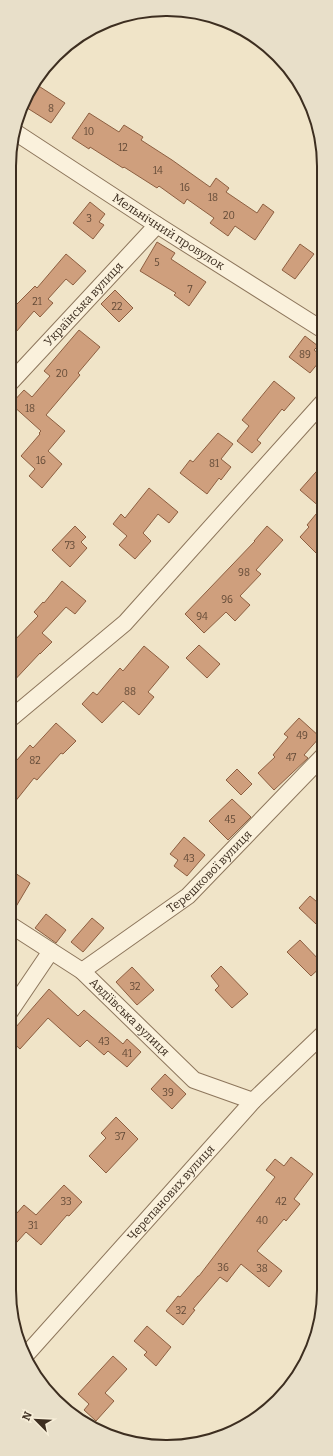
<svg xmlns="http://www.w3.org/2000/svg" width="333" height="1456" font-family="Bitter,serif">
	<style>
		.building { fill: #cf9f7d; stroke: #8d5f41 }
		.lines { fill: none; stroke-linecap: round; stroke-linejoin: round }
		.minor-casing { stroke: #8d765c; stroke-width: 18 }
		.minor { stroke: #faf1dc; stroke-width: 16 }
		.labels { text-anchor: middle; stroke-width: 3; stroke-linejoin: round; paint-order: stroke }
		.number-label { font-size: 10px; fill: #624a37 }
		.street-label { font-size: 12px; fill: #3d2e20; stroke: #f7eed8 }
		.rim { fill: none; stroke: #3d2e20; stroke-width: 2 }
	</style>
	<rect width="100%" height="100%" fill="#f0e4c8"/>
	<g class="building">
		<path d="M34,83L65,103L51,123L24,106L30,88Z"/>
		<path d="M89,113L119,132L124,125L143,137L141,140L172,160L210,187L216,178L229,188L226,192L257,213L263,204L274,212L255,240L235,226L228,236L210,223L214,218L187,199L184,204L159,186L157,188L124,167L123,168L90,147L89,149L72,138Z"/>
		<path d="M90,202L105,214L99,222L104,225L93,239L73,223Z"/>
		<path d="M157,242L175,253L171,259L206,282L189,306L174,295L176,293L140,271Z"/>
		<path d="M300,244L314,254L295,279L282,270Z"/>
		<path d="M66,254L86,271L73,285L66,279L48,299L53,303L40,317L34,311L10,339V311L35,286L37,288Z"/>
		<path d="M115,290L133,308L119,322L101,304Z"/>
		<path d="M79,330L100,347L78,373L80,375L46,415L65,431L48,451L62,464L42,488L29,476L35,469L21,456L40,434L39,433L41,431L11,404L24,390L32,397L50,376L44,371Z"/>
		<path d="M305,336L318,346L314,350L323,357L310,373L289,357Z"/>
		<path d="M274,381L295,398L284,411L282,409L257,440L261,443L252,453L237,441L249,426L242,420Z"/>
		<path d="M218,433L233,444L221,459L231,467L221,480L219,478L207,494L180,473L190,460L193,462Z"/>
		<path d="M323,464V546L316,553L300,537L309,527L307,525L321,508L300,490Z"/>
		<path d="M149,488L178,512L169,523L158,514L143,533L151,541L135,559L119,545L127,536L113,524L121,514L125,518Z"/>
		<path d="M75,526L86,537L81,542L87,548L70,567L52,550Z"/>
		<path d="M267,526L283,540L256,570L261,574L240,596L250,605L235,621L226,612L204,633L185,614L255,541H254Z"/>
		<path d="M62,581L86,601L75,614L66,607L42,633L52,642L40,654V653L10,685V645L38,616L34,612L43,602L44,603Z"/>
		<path d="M199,645L220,664L207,678L186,658Z"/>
		<path d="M144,646L169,667L148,692L154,697L139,715L123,701L102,723L82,704L93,692L97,695L120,668L123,671Z"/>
		<path d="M299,718L320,737L304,755L308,758L274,790L258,773L275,757L273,755L288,737L284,734Z"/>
		<path d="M56,723L76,741L63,754L61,753L37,780L34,778L10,808V768L30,745L33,748Z"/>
		<path d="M237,769L252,784L241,795L226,780Z"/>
		<path d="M232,799L251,817L228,840L209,821Z"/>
		<path d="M184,837L205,855L187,876L174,866L178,860L170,854Z"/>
		<path d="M15,873L30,883L11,915H9V882Z"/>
		<path d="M310,896L323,907V918L316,924L299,908Z"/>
		<path d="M46,914L66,930L56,943L35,928Z"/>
		<path d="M92,918L104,928L83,952L71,942Z"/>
		<path d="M300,940L323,964V965L311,976L287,952Z"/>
		<path d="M221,966L248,994L232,1008L215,990L219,986L211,976Z"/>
		<path d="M132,967L154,990L137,1005L116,982Z"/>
		<path d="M49,989L78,1016L84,1010L123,1044L127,1039L141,1052L127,1067L108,1051L104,1055L87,1040L80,1047L48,1018L20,1049L9,1039V1035Z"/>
		<path d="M165,1074L186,1094L172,1109L151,1089Z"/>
		<path d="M116,1117L138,1139L106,1173L89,1156L106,1138L101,1133Z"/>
		<path d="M291,1157L313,1174L294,1199L300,1204L286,1221L284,1219L257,1251L282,1271L269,1287L241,1264L227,1282L220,1277L193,1309L195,1310L183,1325L166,1311L178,1296L180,1297L198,1276H199L275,1177L266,1170L275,1159L284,1166Z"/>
		<path d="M64,1185L82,1202L69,1216L67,1215L41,1245L26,1232L9,1251V1222L24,1205L36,1215Z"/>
		<path d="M147,1326L171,1347L156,1366L144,1355L147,1352L134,1341Z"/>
		<path d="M113,1356L127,1369L105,1393L114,1401L96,1421L84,1410L89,1404L78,1394Z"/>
	</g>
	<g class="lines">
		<defs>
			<g id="minor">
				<path id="s1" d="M15,132L157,225L323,330"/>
				<path id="s2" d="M10,383L157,225"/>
				<path d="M10,719L125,623L323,402"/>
				<path id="s3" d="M9,924L82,971L194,1080L253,1101"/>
				<path id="s4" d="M82,971L188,896L323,756"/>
				<path d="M9,1013L51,951"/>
				<path id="s5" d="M25,1356L253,1101L323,1034"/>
			</g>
		</defs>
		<use href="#minor" class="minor-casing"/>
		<use href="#minor" class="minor"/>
	</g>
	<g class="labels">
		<g class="number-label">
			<text x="51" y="112">8</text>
			<text x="89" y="135">10</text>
			<text x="123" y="151">12</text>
			<text x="158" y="174">14</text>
			<text x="185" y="191">16</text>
			<text x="213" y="201">18</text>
			<text x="229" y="219">20</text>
			<text x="89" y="222">3</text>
			<text x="157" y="266">5</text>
			<text x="190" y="293">7</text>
			<text x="37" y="305">21</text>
			<text x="117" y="310">22</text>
			<text x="305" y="358">89</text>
			<text x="62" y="377">20</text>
			<text x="30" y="412">18</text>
			<text x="41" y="464">16</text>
			<text x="214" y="467">81</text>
			<text x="70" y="549">73</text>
			<text x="244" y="576">98</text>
			<text x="227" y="603">96</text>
			<text x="202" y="620">94</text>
			<text x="130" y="695">88</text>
			<text x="302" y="739">49</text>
			<text x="291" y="761">47</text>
			<text x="35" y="764">82</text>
			<text x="230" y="823">45</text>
			<text x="189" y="862">43</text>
			<text x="135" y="990">32</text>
			<text x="104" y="1045">43</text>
			<text x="127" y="1057">41</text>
			<text x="168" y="1096">39</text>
			<text x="120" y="1140">37</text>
			<text x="66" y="1205">33</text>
			<text x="281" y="1205">42</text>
			<text x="262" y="1224">40</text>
			<text x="33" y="1229">31</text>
			<text x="223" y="1271">36</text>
			<text x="262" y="1272">38</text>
			<text x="181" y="1314">32</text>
		</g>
		<g class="street-label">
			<text dy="4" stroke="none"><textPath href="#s1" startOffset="183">Мельнiчний провулок</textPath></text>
			<text dy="4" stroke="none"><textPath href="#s2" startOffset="108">Українська вулиця</textPath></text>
			<text dy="4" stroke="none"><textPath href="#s4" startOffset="162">Терешкової вулиця</textPath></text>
			<text dy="4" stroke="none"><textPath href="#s3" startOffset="153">Авдіївська вулиця</textPath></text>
			<text dy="4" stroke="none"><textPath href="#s5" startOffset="219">Черепанових вулиця</textPath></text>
		</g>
	</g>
	<path d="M0 0H333V1456H0ZM166 16H167A150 150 0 0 1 317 166V1290A150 150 0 0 1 167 1440H166A150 150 0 0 1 16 1290V166A150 150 0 0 1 166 16Z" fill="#e8dfc9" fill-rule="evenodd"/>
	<path class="rim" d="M166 16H167A150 150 0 0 1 317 166V1290A150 150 0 0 1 167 1440H166A150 150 0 0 1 16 1290V166A150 150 0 0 1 166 16Z"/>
	<g transform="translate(36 1420) rotate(294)" stroke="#f7eed8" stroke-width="3" paint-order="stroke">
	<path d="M0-3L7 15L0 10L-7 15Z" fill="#3d2e20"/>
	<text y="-6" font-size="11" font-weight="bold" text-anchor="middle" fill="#3d2e20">N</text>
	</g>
</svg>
